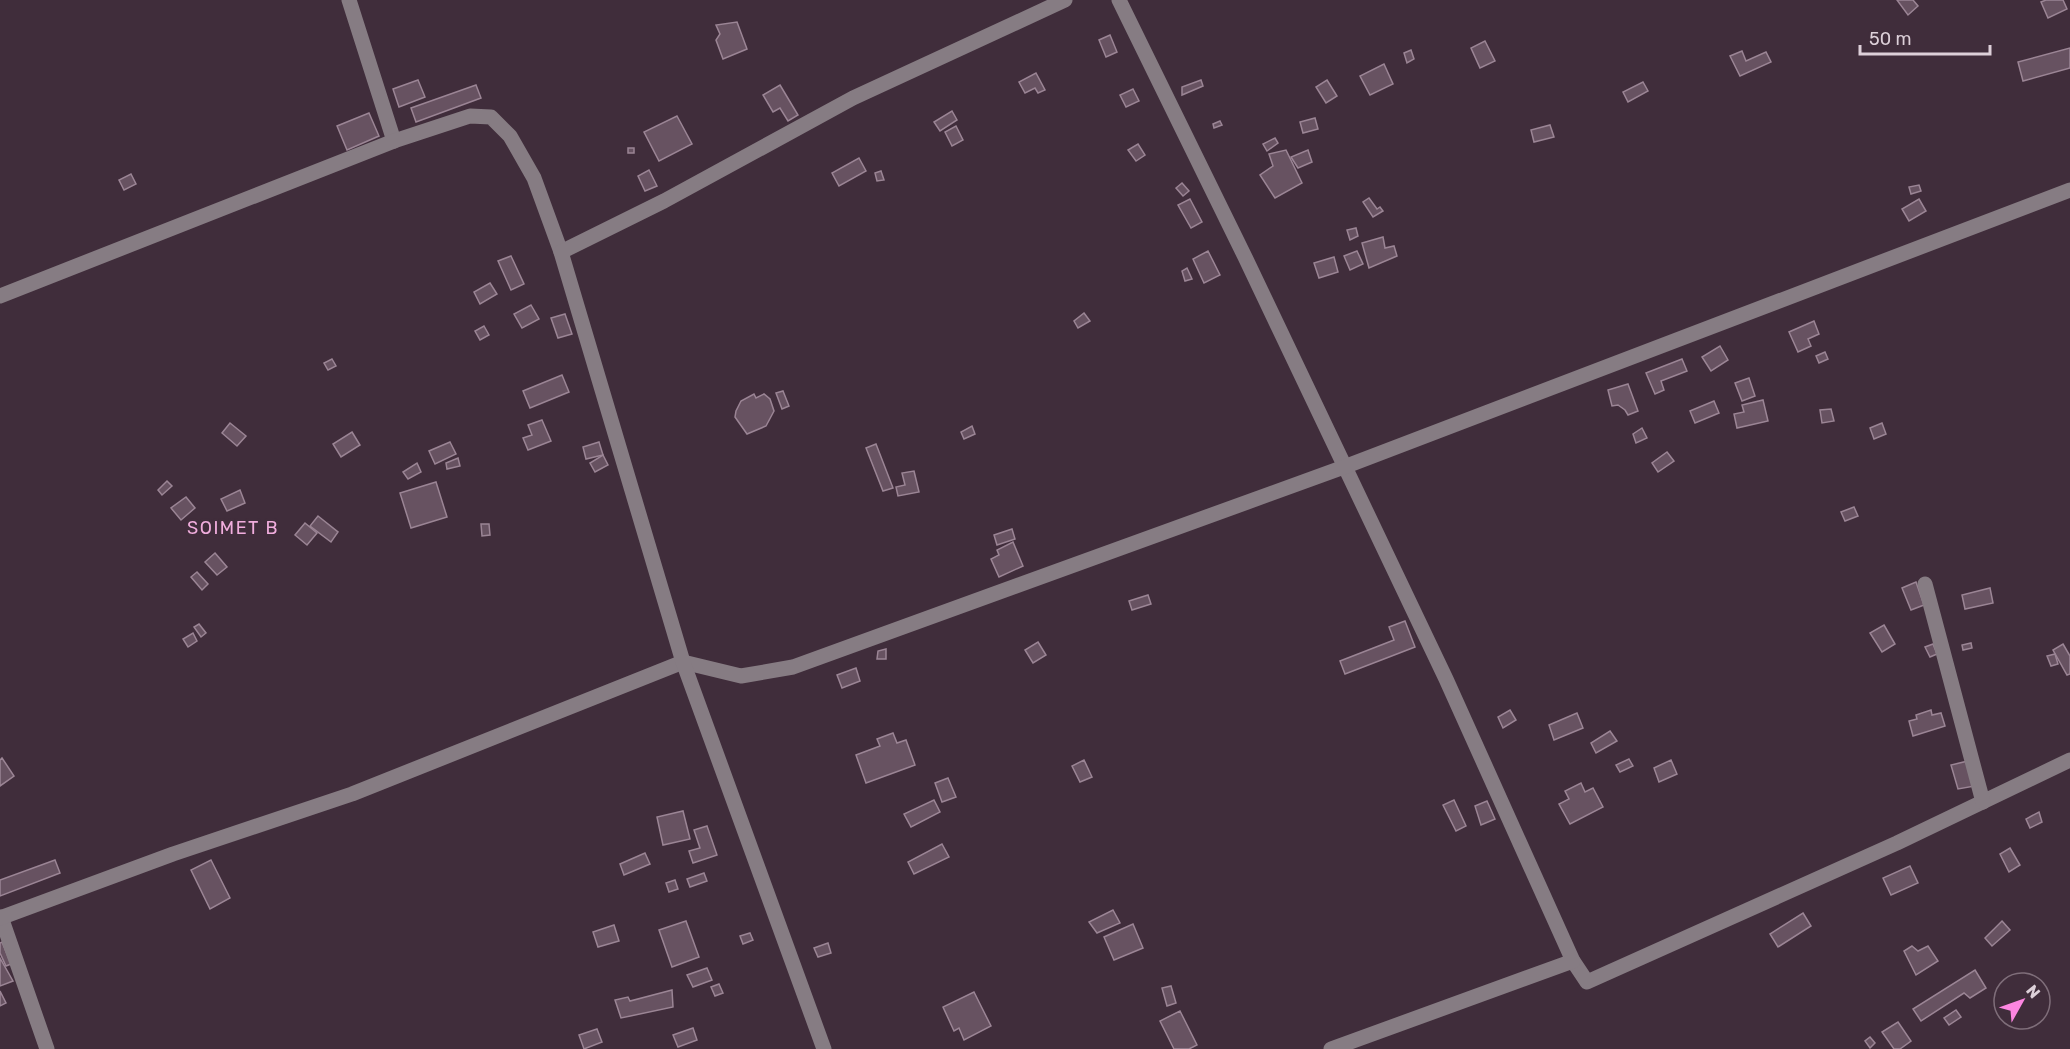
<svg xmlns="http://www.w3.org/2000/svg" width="2070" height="1049" font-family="Rubik,sans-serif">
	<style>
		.building { fill: #675261; stroke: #9b8595; stroke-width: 1.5 }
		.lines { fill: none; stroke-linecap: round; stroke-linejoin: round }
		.minor { stroke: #867c83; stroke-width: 15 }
		.labels { text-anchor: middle; stroke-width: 6; stroke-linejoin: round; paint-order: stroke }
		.quarter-label { font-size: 18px; letter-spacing: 1.5px; fill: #f0addd; stroke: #402d3b }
	</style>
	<rect width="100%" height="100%" fill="#402d3b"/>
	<g class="building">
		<path d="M1897,0H1913L1918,6L1908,15Z"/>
		<path d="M2046,0H2063L2067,9L2048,18L2041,2Z"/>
		<path d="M737,22L747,49L723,59L716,40L720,34L716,25Z"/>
		<path d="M1110,35L1117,52L1106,57L1099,40Z"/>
		<path d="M1485,41L1495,61L1480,68L1471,48Z"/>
		<path d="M2070,48V68L2023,81L2018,62Z"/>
		<path d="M1411,50L1414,59L1407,63L1404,53Z"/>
		<path d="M1742,51L1746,61L1766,52L1771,62L1740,76L1730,56Z"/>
		<path d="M1384,64L1393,84L1370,95L1360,76Z"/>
		<path d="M1036,73L1045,90L1038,93L1035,88L1025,93L1019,82Z"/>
		<path d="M418,80L425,97L399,107L393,89Z"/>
		<path d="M1201,80L1203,86L1182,95V87Z"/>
		<path d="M1327,80L1337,96L1326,103L1316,87Z"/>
		<path d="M1643,82L1648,91L1628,102L1623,92Z"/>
		<path d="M476,85L481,98L416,122L411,108Z"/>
		<path d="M780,85L798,115L788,121L780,108L773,112L763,95Z"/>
		<path d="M1133,89L1139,101L1126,107L1120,95Z"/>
		<path d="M952,111L957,120L940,131L934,122Z"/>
		<path d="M369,113L379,136L347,150L337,126Z"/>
		<path d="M677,116L692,144L659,161L644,132Z"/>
		<path d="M1315,118L1318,129L1303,133L1300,122Z"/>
		<path d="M1220,121L1222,125L1214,128L1213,124Z"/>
		<path d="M1550,125L1554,137L1534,142L1531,130Z"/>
		<path d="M956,126L963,140L952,146L945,132Z"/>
		<path d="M1275,138L1278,143L1267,151L1263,144Z"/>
		<path d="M1138,144L1145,155L1136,161L1128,150Z"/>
		<rect x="628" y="148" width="6" height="5"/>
		<path d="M1286,150L1302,183L1275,198L1260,175L1273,166L1269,154Z"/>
		<path d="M1308,150L1312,162L1298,168L1291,157Z"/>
		<path d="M859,158L866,171L839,186L832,173Z"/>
		<path d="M649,170L657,186L645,191L638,176Z"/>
		<path d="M881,171L884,180L877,181L875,173Z"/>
		<path d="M131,174L136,184L124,190L119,180Z"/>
		<path d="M1182,183L1189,191L1183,196L1176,188Z"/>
		<path d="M1919,185L1921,191L1911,194L1909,187Z"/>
		<path d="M1369,198L1377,209L1380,207L1383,211L1373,217L1363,202Z"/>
		<path d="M1190,199L1202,222L1191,228L1178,205Z"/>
		<path d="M1919,199L1926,211L1909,221L1902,209Z"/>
		<path d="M1356,228L1358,236L1350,240L1347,230Z"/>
		<path d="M1383,237L1385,248L1394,246L1397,256L1369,268L1362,243Z"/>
		<path d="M1208,251L1220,275L1204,283L1193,259Z"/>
		<path d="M1357,251L1363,264L1350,270L1344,256Z"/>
		<path d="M511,256L524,284L511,290L498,261Z"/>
		<path d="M1334,257L1338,272L1319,278L1314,263Z"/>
		<path d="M1187,268L1192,279L1185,281L1182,271Z"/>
		<path d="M490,283L497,294L480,304L474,292Z"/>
		<path d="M531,305L539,319L522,328L514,314Z"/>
		<path d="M1084,313L1090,321L1078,328L1074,321Z"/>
		<path d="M565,314L572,334L558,338L551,318Z"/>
		<path d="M1814,321L1819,334L1808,339L1811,346L1798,352L1789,332Z"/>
		<path d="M484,326L489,335L480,340L475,331Z"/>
		<path d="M1720,346L1728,360L1711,371L1702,357Z"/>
		<path d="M1825,352L1828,359L1819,363L1816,356Z"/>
		<path d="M332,359L336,366L328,370L324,363Z"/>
		<path d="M1682,359L1687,371L1661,381L1664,390L1655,394L1646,373Z"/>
		<path d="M562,375L569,392L530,408L523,391Z"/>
		<path d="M1749,378L1755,396L1742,401L1735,383Z"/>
		<path d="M1628,384L1638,411L1628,415L1625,410L1618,405L1612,406L1608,390Z"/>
		<path d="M783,391L789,406L782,409L776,393Z"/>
		<path d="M754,394L756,398L764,394L770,399L774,411L766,426L747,434L735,417L736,411L741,401Z"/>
		<path d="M1763,400L1768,421L1737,428L1734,414L1744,412L1742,405Z"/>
		<path d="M1714,401L1719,413L1695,423L1690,411Z"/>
		<path d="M1831,409L1834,421L1822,423L1820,410Z"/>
		<path d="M542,420L551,441L528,450L523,438L532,435L528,425Z"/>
		<path d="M230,423L246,436L237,446L222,433Z"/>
		<path d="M1882,423L1886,434L1874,439L1870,428Z"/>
		<path d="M972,426L975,434L964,439L961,432Z"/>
		<path d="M1642,428L1647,438L1636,443L1633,434Z"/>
		<path d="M352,432L360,445L341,457L333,444Z"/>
		<path d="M450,442L456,454L435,464L429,451Z"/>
		<path d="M599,442L603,455L586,459L583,447Z"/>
		<path d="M876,444L893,488L883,491L866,448Z"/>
		<path d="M1667,452L1674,461L1658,472L1652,463Z"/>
		<path d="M603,455L608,465L595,472L590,463Z"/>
		<path d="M458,458L460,466L447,469L446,463Z"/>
		<path d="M417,463L421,472L408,479L403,472Z"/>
		<path d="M914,471L919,492L898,496L896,487L905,485L902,473Z"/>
		<path d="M167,481L172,486L162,495L158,490Z"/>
		<path d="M436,482L447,517L411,528L400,493Z"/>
		<path d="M240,490L245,503L227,511L221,499Z"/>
		<path d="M186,497L195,508L181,520L171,508Z"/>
		<path d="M1854,507L1858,516L1845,521L1841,512Z"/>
		<path d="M318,516L338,532L331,542L310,526Z"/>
		<path d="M305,523L317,533L307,545L295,535Z"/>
		<path d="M481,524H489L490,535L482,536Z"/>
		<path d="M1012,529L1015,539L997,545L994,535Z"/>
		<path d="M1013,542L1023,566L999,577L991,559L999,555L997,550Z"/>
		<path d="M215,553L227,567L217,575L205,562Z"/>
		<path d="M197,572L208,584L202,590L191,577Z"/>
		<path d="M1916,582L1924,605L1911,610L1902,588Z"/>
		<path d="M1990,588L1993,603L1965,609L1962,595Z"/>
		<path d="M1148,595L1151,604L1132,610L1129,601Z"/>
		<path d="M1405,621L1415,647L1345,674L1340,661L1394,640L1389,627Z"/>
		<path d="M199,624L206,633L201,637L194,627Z"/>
		<path d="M1884,625L1895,644L1882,652L1870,633Z"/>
		<path d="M193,633L197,641L188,647L183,639Z"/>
		<path d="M1038,642L1046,655L1033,663L1025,650Z"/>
		<path d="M1971,643L1972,648L1963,650L1962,645Z"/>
		<path d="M1933,644L1937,654L1930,657L1925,647Z"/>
		<path d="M2063,644L2070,656V674L2067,675L2053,650Z"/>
		<path d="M886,649V659H877L878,651Z"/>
		<path d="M2055,654L2058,664L2051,666L2047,656Z"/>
		<path d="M856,668L860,681L842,688L837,675Z"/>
		<path d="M1510,710L1516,720L1503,728L1498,717Z"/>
		<path d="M1931,710L1932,715L1941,713L1945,726L1913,736L1909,721L1917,719L1916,715Z"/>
		<path d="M1577,713L1583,728L1554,740L1549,725Z"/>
		<path d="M1610,731L1617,741L1596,753L1591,743Z"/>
		<path d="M893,733L897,743L906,740L915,765L866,783L856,755L880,746L877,739Z"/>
		<path d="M2,758L14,776L0,786V760Z"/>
		<path d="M1629,759L1633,766L1620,772L1616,765Z"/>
		<path d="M1084,760L1092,777L1080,782L1072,766Z"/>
		<path d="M1671,760L1677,774L1659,782L1654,768Z"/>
		<path d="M1968,761L1975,786L1958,789L1951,765Z"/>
		<path d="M948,778L956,797L942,802L935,783Z"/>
		<path d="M1581,783L1585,792L1593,788L1603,807L1570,824L1559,804L1569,799L1565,791Z"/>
		<path d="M934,800L940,812L911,827L904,814Z"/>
		<path d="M1454,800L1466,826L1456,831L1443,805Z"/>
		<path d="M1487,801L1495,819L1481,825L1475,806Z"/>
		<path d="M683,811L690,839L663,845L657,817Z"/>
		<path d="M2039,812L2042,822L2030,828L2026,819Z"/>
		<path d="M707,826L717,855L693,863L689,851L700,848L694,830Z"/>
		<path d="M942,844L949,857L914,874L908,862Z"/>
		<path d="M2010,848L2020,865L2009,872L2000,854Z"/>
		<path d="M645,853L650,864L624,875L620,864Z"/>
		<path d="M55,860L60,873L0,896V880Z"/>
		<path d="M211,860L230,898L210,909L191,870Z"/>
		<path d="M1910,866L1918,883L1891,895L1883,878Z"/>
		<path d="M704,873L707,881L690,887L687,879Z"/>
		<path d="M675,880L678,889L669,892L666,883Z"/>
		<path d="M1113,910L1120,923L1097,933L1089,922Z"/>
		<path d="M1803,913L1811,926L1778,947L1770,934Z"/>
		<path d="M686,921L699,957L672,967L659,930Z"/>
		<path d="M2002,921L2010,930L1992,946L1985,938Z"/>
		<path d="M1133,924L1143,948L1114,960L1104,937Z"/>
		<path d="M614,925L619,941L598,947L593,932Z"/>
		<path d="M750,933L753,940L743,944L740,936Z"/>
		<path d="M2,942L11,964L6,966L0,953V943Z"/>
		<path d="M828,943L831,953L818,957L814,948Z"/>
		<path d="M1912,946L1918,951L1928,946L1938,961L1916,975L1904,951Z"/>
		<path d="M0,958L13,981L0,986Z"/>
		<path d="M707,968L712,980L693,987L687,975Z"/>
		<path d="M1975,970L1986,988L1970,998L1964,993L1921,1021L1913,1009Z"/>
		<path d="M719,984L723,993L715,996L711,987Z"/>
		<path d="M1171,986L1176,1003L1167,1006L1162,988Z"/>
		<path d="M672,990L673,1007L621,1018L615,1000L628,997L630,1001Z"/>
		<path d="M0,991L6,1003L0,1006Z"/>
		<path d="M974,992L991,1026L964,1040L959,1028L954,1031L943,1007Z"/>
		<path d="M1956,1010L1961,1017L1949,1025L1944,1018Z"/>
		<path d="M1180,1011L1197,1045L1189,1049H1174L1160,1021Z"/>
		<path d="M1898,1022L1911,1041L1900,1049H1894L1882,1032Z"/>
		<path d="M693,1028L697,1040L678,1047L673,1035Z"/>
		<path d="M597,1029L602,1042L584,1049L579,1035Z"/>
		<path d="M1870,1037L1875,1043L1870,1048L1865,1041Z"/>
	</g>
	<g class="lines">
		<g class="minor">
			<path d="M349,0L394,141"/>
			<path d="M1119,0L1245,257L1446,679L1573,961L1587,982L1897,843L2070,760"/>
			<path d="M0,296L394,141L470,116L491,117L510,136L534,178L561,252"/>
			<path d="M1925,584L1983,802"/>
			<path d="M1,917L47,1049"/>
			<path d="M0,918L173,854L352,794L683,662L741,676L793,667L1344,467L2070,190"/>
			<path d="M824,1049L683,662L561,252L664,201L853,98L1065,0"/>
			<path d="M1331,1049L1573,961"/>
		</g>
	</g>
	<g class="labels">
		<g class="quarter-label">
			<text x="233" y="534">SOIMET B</text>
		</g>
	</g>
	<g transform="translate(2022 1001) rotate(50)"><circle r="28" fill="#402d3b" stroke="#7f6e7a" stroke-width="1.5"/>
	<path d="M0-4.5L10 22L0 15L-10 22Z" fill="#fd86e1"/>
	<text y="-9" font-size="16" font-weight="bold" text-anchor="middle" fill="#ddd0d9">N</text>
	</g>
	<path d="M1860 45v9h130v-9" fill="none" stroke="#ddd0d9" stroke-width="3"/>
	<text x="1869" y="45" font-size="18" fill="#ddd0d9" stroke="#402d3b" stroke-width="4.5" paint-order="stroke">50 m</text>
</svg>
